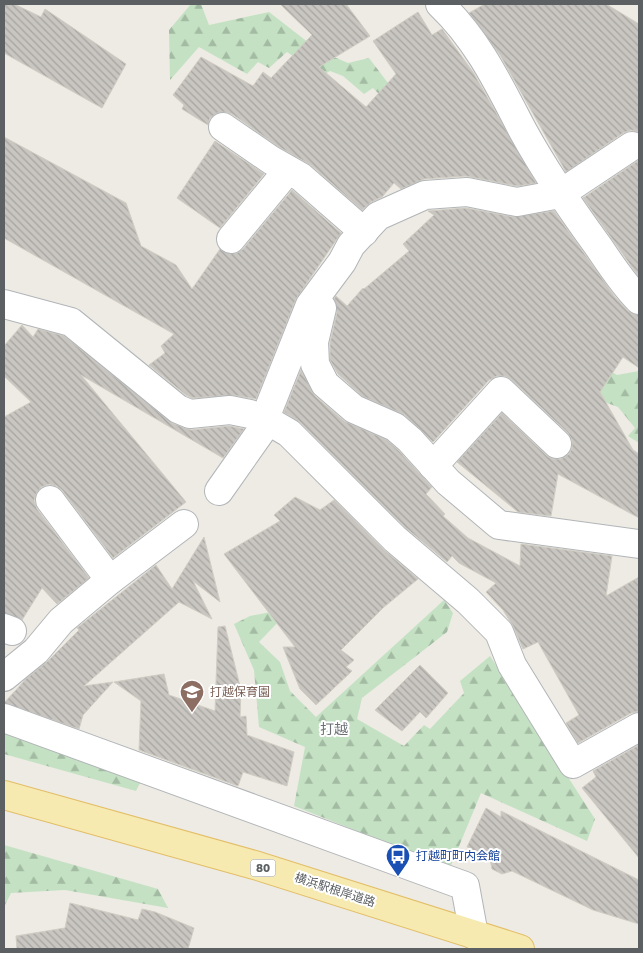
<svg xmlns="http://www.w3.org/2000/svg" width="643" height="953" font-family="'Golos Text','Noto Sans JP',sans-serif">
	<style>
		.forest { fill: url(#forest-firs) }
		.building { fill: url(#building-back-hatch); stroke: #d1cdc3 }
		.lines { fill: none; stroke-linecap: round; stroke-linejoin: round }
		.minor-casing { stroke: #b2b5b8; stroke-width: 30 }
		.major-casing { stroke: #e3be68; stroke-width: 30 }
		.minor { stroke: #fff; stroke-width: 28 }
		.major { stroke: #f7eab0; stroke-width: 28 }
		.labels { text-anchor: middle; stroke-width: 4; stroke-linejoin: round; paint-order: stroke }
		.shield { fill: #fff; stroke: #8d9092; stroke-width: 1 }
		.shield-label { font-size: 11px; font-weight: bold; fill: #5c6063 }
		.education-label { font-size: 12px; fill: #785e54; stroke: #fff; text-anchor: start }
		.transit-label { font-size: 12px; fill: #164399; stroke: #fff; text-anchor: start }
		.street-label { font-size: 12px; fill: #5c6063; stroke: #fff }
		.neighbourhood-label { font-size: 14px; fill: #6d7175; stroke: #fff }
	</style>
	<defs>
		<pattern id="forest-firs" width="22" height="20" patternUnits="userSpaceOnUse" patternTransform="scale(1.25)"><rect width="22" height="20" fill="#c4e2c3"/><path d="M5 1l3.5 6h-7zM16 11l3.5 6h-7z" fill="#a2bba2"/></pattern>
		<pattern id="building-back-hatch" width="6" height="6" patternUnits="userSpaceOnUse" patternTransform="scale(1.25)"><rect width="6" height="6" fill="#c9c6c1"/><path d="M-1 5l2 2M0 0l6 6M5-1l2 2" fill="none" stroke="#a6a4a0"/></pattern>
	</defs>
	<rect width="100%" height="100%" fill="#edebe4"/>
	<g class="forest">
		<path d="M191,4H201L209,25L269,12L318,50L348,63L369,58L413,116L407,123L373,88L364,94L343,76L330,71L322,76L287,52L269,68L258,62L247,74L199,47L170,80L169,30Z"/>
		<path d="M564,343L617,375L639,371V443L628,436L635,428L618,407L607,403L587,385Z"/>
		<path d="M444,600L453,613L447,632L362,698L357,719L404,746L424,725L430,729L464,693L460,681L490,656L595,819L587,841L481,793L450,868L294,806L305,747L259,727L254,670L234,624L250,616L276,611L281,619L259,642L280,662L290,691L316,717Z"/>
		<path d="M4,730L142,779L136,791L4,754Z"/>
		<path d="M4,845L158,889L168,908L65,890L11,893L4,907Z"/>
	</g>
	<g class="building">
		<path d="M4,4H14L41,17L45,9L126,64L102,108L4,53Z"/>
		<path d="M280,4H346L370,36L319,67L366,107L396,74L373,41L418,12L432,35L442,29L473,72L536,183L517,186L466,176L424,179L401,189L394,183L382,197L371,202L362,210L311,165L279,147L232,114L225,112L217,113L210,118L208,125L182,109L184,105L173,95L201,57L253,86L263,72L271,78L312,35Z"/>
		<path d="M485,4H606L639,24V132L631,130L623,133L566,172L500,55L469,13Z"/>
		<path d="M4,137L126,203L141,246L176,265L192,289L220,249L229,254L237,253L243,249L292,190L341,233L296,299L256,399L233,395L192,398L186,395L149,365L165,353L161,346L174,334L4,238Z"/>
		<path d="M215,141L264,174L220,228L177,198Z"/>
		<path d="M639,160V277L583,198Z"/>
		<path d="M466,208L514,217L554,211L615,297L628,311L639,315V368L623,357L600,392L633,450L639,454V518L558,474L551,516L518,512L457,462L502,413L547,456L553,459H561L569,454L572,448V440L568,433L512,380L505,376H497L489,380L433,442L405,415L362,396L338,374L330,360V343L337,312L334,299L336,296L347,306L363,288L364,289L409,251L403,244L434,215L428,211Z"/>
		<path d="M22,325L33,337L38,329L64,336L172,423L191,430L229,426L244,429L223,458L81,375L186,502L113,558L62,490L57,486L49,484L41,487L36,494L34,501L37,509L89,578L57,604L42,588L22,620L4,613V417L31,402L4,376V346Z"/>
		<path d="M301,370L315,396L344,421L387,440L399,451L432,487L426,494L445,514L443,516L468,538L520,566L521,544L612,556L606,596L639,577V711L631,713L578,743L566,723L579,715L538,642L523,649L513,626L503,610L486,592L496,583L459,563L452,556L447,562L406,528L300,422L284,412Z"/>
		<path d="M295,497L320,510L334,500L384,550L418,579L384,607L341,650L354,660L346,667L352,671L316,705L300,689L283,647H295L224,554L280,521L274,515Z"/>
		<path d="M204,537L220,602L193,581L212,619L179,602L84,686L113,682L83,715L79,729L4,703L26,679L48,661L79,630L77,628L156,565L172,589Z"/>
		<path d="M225,626L241,690L240,717L246,716L247,735L294,752L287,786L243,772L238,786L139,750L141,701L114,682L164,674L169,695L215,711L218,627Z"/>
		<path d="M420,665L448,693L426,718L420,712L402,731L375,710Z"/>
		<path d="M639,745V858L582,788L596,777L593,771Z"/>
		<path d="M486,808L501,817V811L639,880V924L593,910L512,871L502,874L492,869L490,859L467,847Z"/>
		<path d="M70,903L138,920L142,909L155,912L194,928L188,949H17L16,936L65,928Z"/>
	</g>
	<g class="lines">
		<defs>
			<g id="minor">
				<path d="M440,4C478,40 499,85 523,131C545,171 571,209 598,246C611,265 623,284 639,300"/>
				<path d="M223,127L271,160L301,177L364,232"/>
				<path d="M231,239L288,170"/>
				<path d="M4,304L71,322L178,409L190,414L230,410L250,414L265,419L289,433L395,539L468,601L499,632L512,665L573,764L639,727"/>
				<path d="M322,308L314,342L315,364L325,384L354,409L395,427L410,440L448,482L499,525L639,544"/>
				<path d="M433,466L501,391L557,444"/>
				<path d="M219,491L264,427L269,408L310,305L342,262L351,245L378,216L425,195L467,192L517,202L560,194L632,146"/>
				<path d="M50,500L110,580"/>
				<path d="M4,628L12,631"/>
				<path d="M4,677L36,651L61,621L110,580L184,524"/>
				<path d="M4,718L465,886L474,935"/>
			</g>
			<path id="major" d="M4,795L258,866L520,949"/>
		</defs>
		<use href="#minor" class="minor-casing"/>
		<use href="#major" class="major-casing"/>
		<use href="#minor" class="minor"/>
		<use href="#major" class="major"/>
	</g>
	<defs>
		<symbol id="school-pin" viewBox="-11 -11 22 30"><path d="M0 17L-7.5 6A9.5 9.5 0 1 1 7.5 6Z" fill="#8d6e63" stroke="#fff"/><path d="M0-5L7-2L0 1L-7-2ZM-4 1L0 2.5L4 1V4Q0 6-4 4Z" fill="#fff"/></symbol>
		<symbol id="bus-pin" viewBox="-11 -11 22 30"><path d="M0 17L-7.5 6A9.5 9.5 0 1 1 7.5 6Z" fill="#1a4fb4" stroke="#fff"/><path d="M-5-6H5V4H4V6H2V4H-2V6H-4V4H-5ZM-3.5-4V0h7V-4ZM-3.5 1.2v1.5H-2V1.2ZM2 1.2v1.5H3.5V1.2Z" fill="#fff"/></symbol>
	</defs>
	<g fill-rule="evenodd">
		<use href="#school-pin" x="178" y="678" width="28" height="38"/>
		<use href="#bus-pin" x="384" y="842" width="28" height="38"/>
	</g>
	<g class="labels">
		<rect class="shield" x="250.5" y="859.5" width="25" height="17" rx="4"/>
		<g class="shield-label">
			<text x="263" y="872">80</text>
		</g>
		<g class="education-label">
			<text x="210" y="696">打越保育園</text>
		</g>
		<g class="transit-label">
			<text x="416" y="860">打越町町内会館</text>
		</g>
		<g class="street-label">
			<text transform="translate(335 890) rotate(18)" y="4">横浜駅根岸道路</text>
		</g>
		<g class="neighbourhood-label">
			<text x="334" y="734">打越</text>
		</g>
	</g>
	<rect width="643" height="953" fill="none" stroke="#5c6063" stroke-width="10"/>
</svg>
